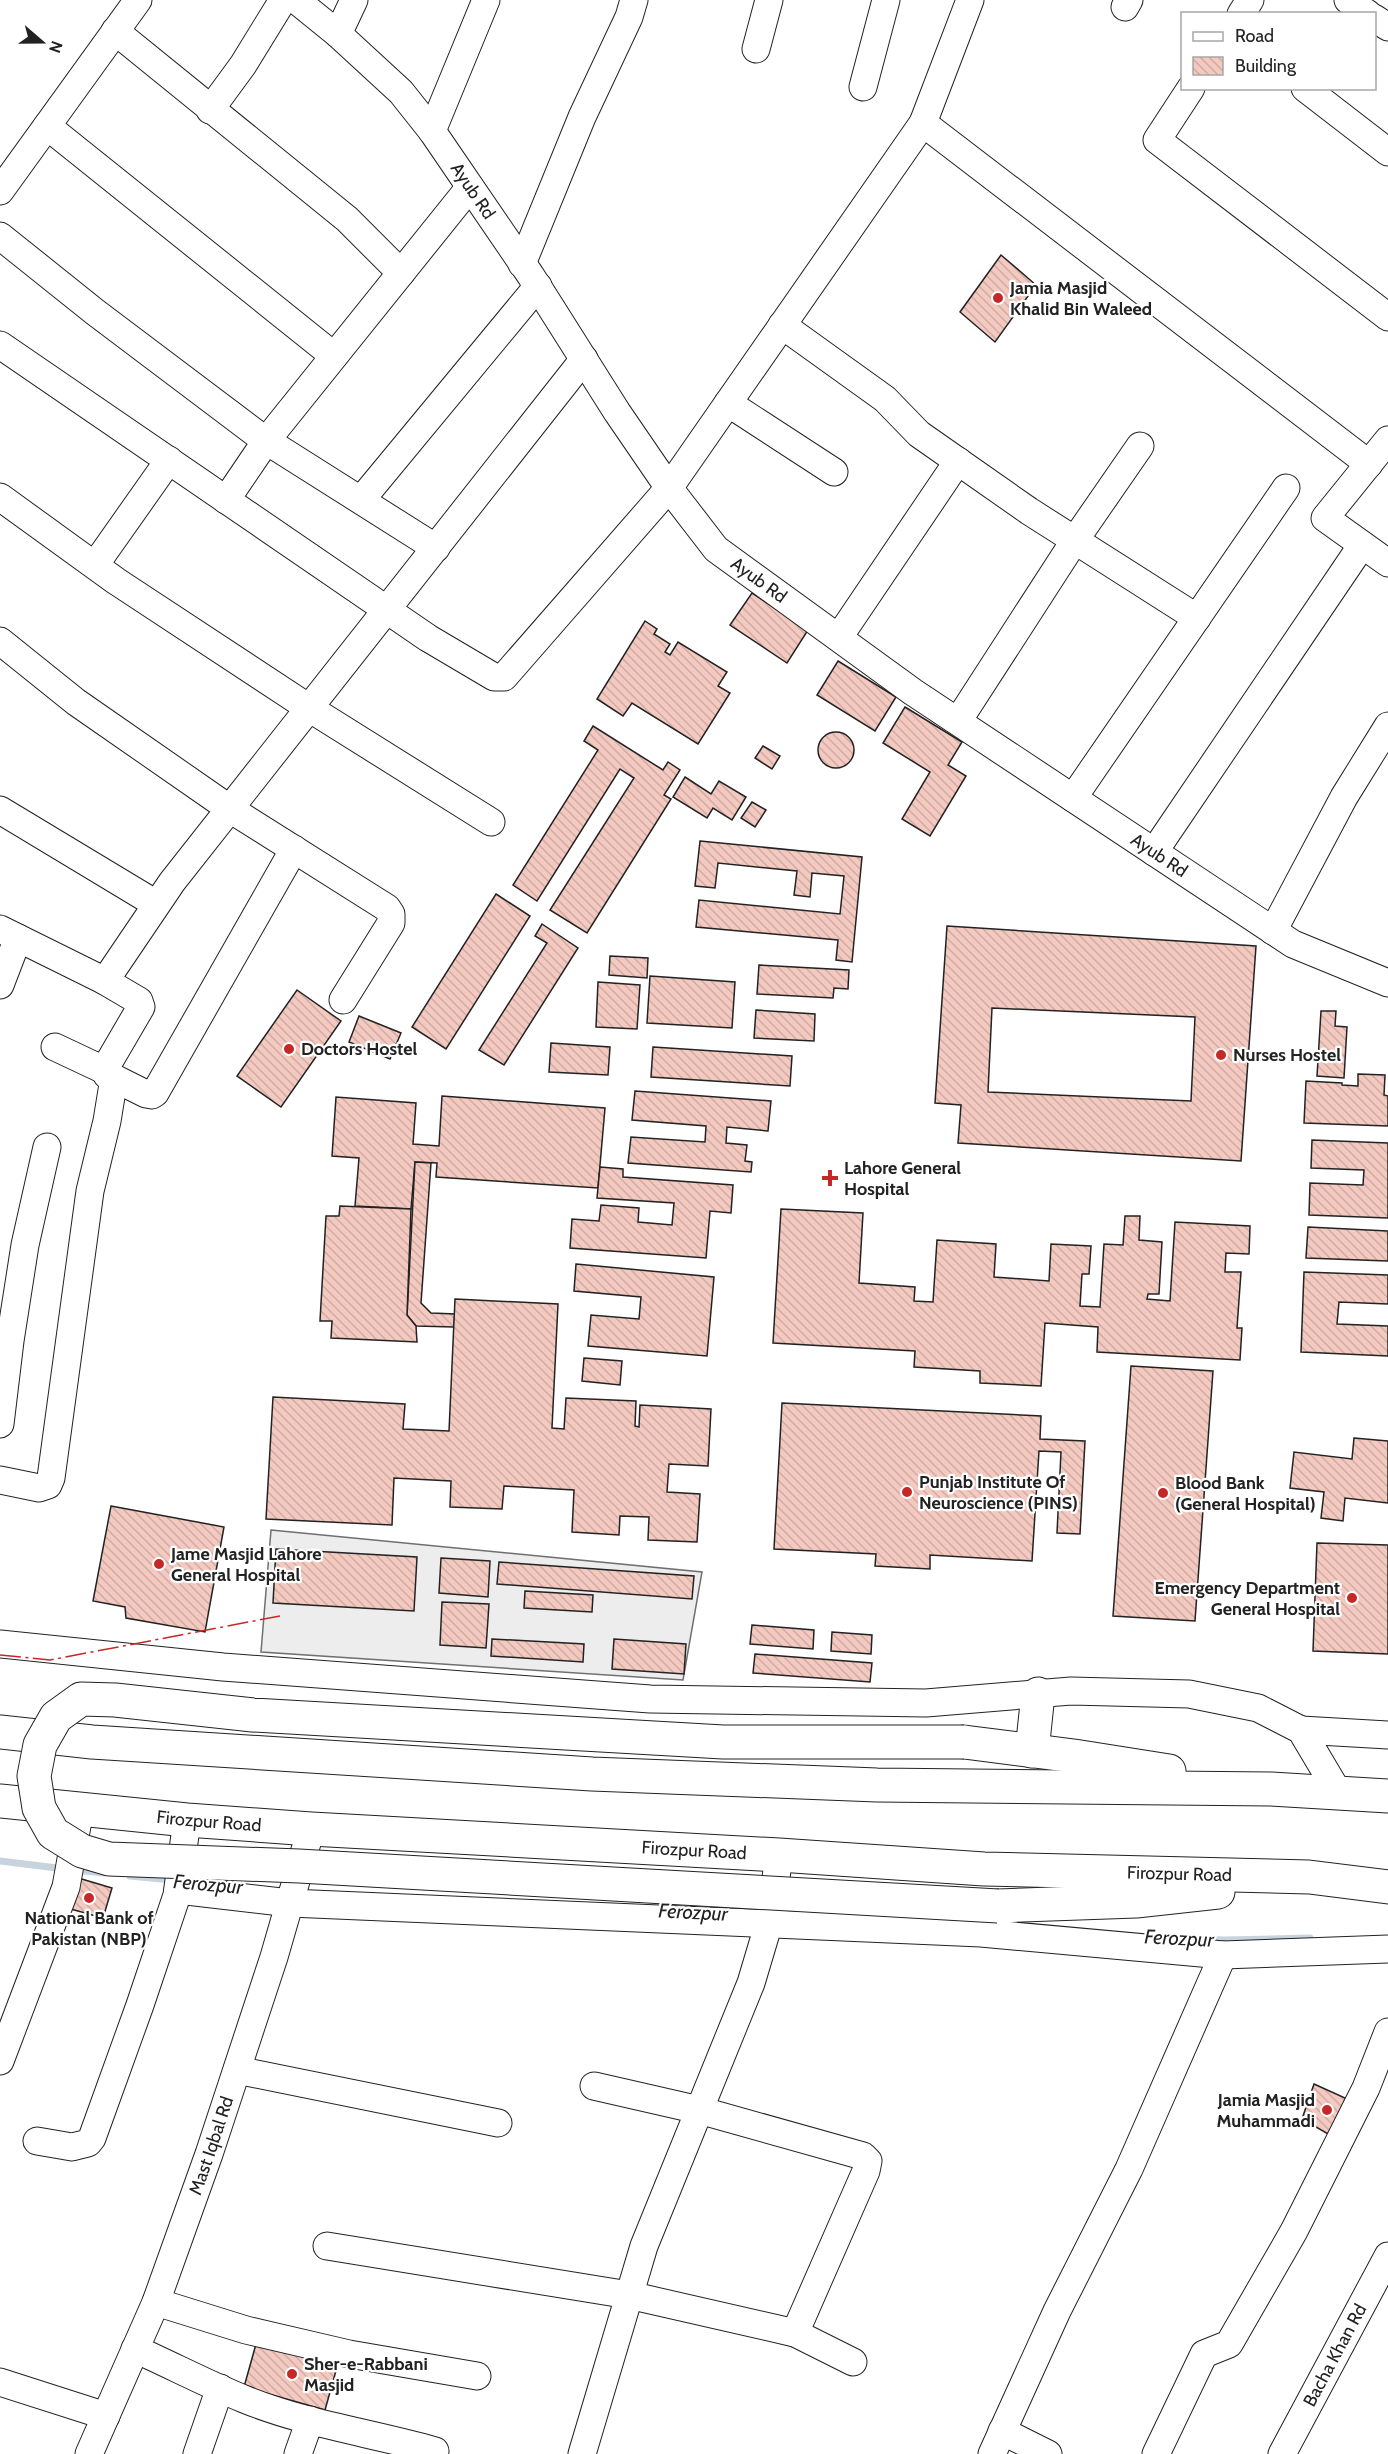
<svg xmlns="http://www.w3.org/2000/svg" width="1388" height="2454" font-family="Cabin,sans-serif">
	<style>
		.parking { fill: #ededed; stroke: #6f6f6f; stroke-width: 1.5 }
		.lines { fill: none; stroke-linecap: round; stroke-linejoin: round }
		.stream { stroke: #c7d3dd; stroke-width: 7 }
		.building { fill: url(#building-back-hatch); stroke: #222; stroke-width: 1.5; fill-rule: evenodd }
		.minor-casing { stroke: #222; stroke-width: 29 }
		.major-casing { stroke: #222; stroke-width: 35 }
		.minor { stroke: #fff; stroke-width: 27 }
		.major { stroke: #fff; stroke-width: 33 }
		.major-bridge-casing { stroke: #222; stroke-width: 35; stroke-linecap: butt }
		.major-bridge { stroke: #fff; stroke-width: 33 }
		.power { stroke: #c62828; stroke-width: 1.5; stroke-dasharray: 21 4.5 3 4.5; stroke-linecap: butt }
		.poi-dot { fill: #c62828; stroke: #fff; stroke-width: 2 }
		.labels { text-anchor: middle; stroke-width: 4.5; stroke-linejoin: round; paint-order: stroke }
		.street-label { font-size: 18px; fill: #222; stroke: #fff }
		.poi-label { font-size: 18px; font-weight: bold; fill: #222; stroke: #fff; text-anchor: start }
		.water-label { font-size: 20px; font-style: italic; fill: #222; stroke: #fff }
	</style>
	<defs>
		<pattern id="building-back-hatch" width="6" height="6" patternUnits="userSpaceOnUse" patternTransform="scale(1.5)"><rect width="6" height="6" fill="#f3c9c0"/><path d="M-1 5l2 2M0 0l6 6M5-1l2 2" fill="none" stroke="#d0aca5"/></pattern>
	</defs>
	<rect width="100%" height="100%" fill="#fff"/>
	<path class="parking" d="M271,1530L702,1572L683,1680L261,1652Z"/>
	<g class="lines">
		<g class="stream">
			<path d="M0,1861L65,1869"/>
			<path d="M76,1870L104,1873"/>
			<path d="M130,1876L172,1880"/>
			<path d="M1190,1939L1225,1940L1310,1938"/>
		</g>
	</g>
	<g class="building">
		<path d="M1001,255L1036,285L995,342L960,312Z"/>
		<path d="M752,593L808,630L787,663L730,625Z"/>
		<path d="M645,621L657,629L654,634L670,644L665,652L670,655L678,642L727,672L718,686L730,693L698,744L632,703L623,716L597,699Z"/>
		<path d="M838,661L896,697L875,731L817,695Z"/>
		<path d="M905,707L962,742L948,765L966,776L930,836L902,819L930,772L883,743Z"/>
		<path d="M593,726L663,770L668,762L680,770L664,795L671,799L587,933L550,910L634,778L620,769L537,901L513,885L598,750L584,741Z"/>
		<circle cx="836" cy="750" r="18"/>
		<path d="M763,746L780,756L772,769L755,758Z"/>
		<path d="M685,777L711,794L719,781L746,797L732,820L713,808L707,818L673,797Z"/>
		<path d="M752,802L766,810L755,827L741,818Z"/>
		<path d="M700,841L862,857L852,962L836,960L838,940L696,927L699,900L840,914L844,876L812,873L810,897L794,895L797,871L718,863L715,888L695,886Z"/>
		<path d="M496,894L530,916L446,1049L412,1027Z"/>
		<path d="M542,924L578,948L504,1065L479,1050L547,943L535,936Z"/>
		<path d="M947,926L1256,946L1241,1161L958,1143L961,1105L935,1103ZM992,1008L1195,1017L1191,1101L988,1092Z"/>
		<path d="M610,956L648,958L647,978L609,975Z"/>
		<path d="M759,965L849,970L848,989L834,988L833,998L757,994Z"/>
		<path d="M650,976L735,982L732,1028L647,1023Z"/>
		<path d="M598,982L640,985L637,1029L596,1027Z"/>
		<path d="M297,990L341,1021L281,1107L237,1076Z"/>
		<path d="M756,1010L815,1014L814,1041L754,1038Z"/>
		<path d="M1321,1011H1336L1335,1026L1347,1027L1344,1078L1317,1076Z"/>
		<path d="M359,1016L401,1033L390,1059L349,1042Z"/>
		<path d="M551,1043L610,1047L608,1075L549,1072Z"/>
		<path d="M653,1047L792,1056L790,1086L651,1077Z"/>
		<path d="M1358,1074L1385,1075L1384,1095L1388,1096V1126L1304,1123L1306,1081L1342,1083V1085L1358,1086Z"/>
		<path d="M635,1091L771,1101L768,1131L727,1127L726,1143L747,1145L745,1161L752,1162L751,1172L628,1163L631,1137L705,1142L706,1126L632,1120Z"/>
		<path d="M442,1096L605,1108L598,1188L436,1177L437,1163L415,1162L411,1209L355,1206L359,1158L332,1156L336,1097L416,1103L413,1144L439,1146Z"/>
		<path d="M1312,1140L1388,1143V1218L1309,1215L1310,1183L1363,1185L1364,1170L1311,1168Z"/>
		<path d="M415,1162L431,1163L421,1303L431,1313L455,1314L454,1327L416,1326L407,1315Z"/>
		<path d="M600,1167L623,1169V1177L733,1185L731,1213L710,1211L706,1258L570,1248L572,1219L599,1221L601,1205L639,1208L638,1222L672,1225L674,1203L597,1198Z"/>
		<path d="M340,1206L411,1209L407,1315L416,1326L417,1342L331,1338L332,1321H320L326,1216H339Z"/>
		<path d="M781,1209L863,1213L859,1283L915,1287L914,1301L933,1302L937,1240L996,1244L994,1277L1049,1281L1051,1244L1091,1246L1089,1274H1082L1080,1306L1100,1307L1104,1244L1123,1245L1125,1216H1140L1139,1240L1162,1242L1159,1294H1148L1147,1299L1170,1301L1175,1222L1250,1226L1249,1254L1226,1253L1225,1272H1241L1237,1328H1242L1240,1360L1097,1352L1098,1327L1045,1323L1041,1386L980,1383V1371L914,1367L915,1351L773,1343Z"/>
		<path d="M1308,1227L1388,1231V1261L1306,1258Z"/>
		<path d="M576,1264L714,1277L707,1356L588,1346L591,1315L639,1319L641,1297L574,1291Z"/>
		<path d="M1304,1272L1388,1275V1304L1339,1302L1337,1324L1388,1326V1356L1301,1352Z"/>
		<path d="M455,1299L558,1304L552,1428L564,1429L566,1398L636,1401L635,1426L639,1427L640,1405L711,1409L708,1466L669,1464L667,1492L700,1494L697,1542L648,1540L649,1517L620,1516L619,1535L572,1532L574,1490L504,1486L502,1509L450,1507L451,1481L394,1478L392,1525L266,1519L273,1397L405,1404L403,1429L449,1431Z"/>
		<path d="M584,1358L622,1361L620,1385L582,1381Z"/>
		<path d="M1131,1366L1213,1371L1195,1621L1113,1616Z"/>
		<path d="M782,1403L1041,1416L1040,1439L1085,1441L1080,1534L1057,1533L1061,1452L1039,1451L1032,1561L930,1555V1569L875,1566L876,1554L774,1549Z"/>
		<path d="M1354,1438L1388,1441V1503L1345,1498L1343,1521L1321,1518L1324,1492L1290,1488L1294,1452L1352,1459Z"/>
		<path d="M111,1506L224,1527L205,1632L126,1618L125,1607L93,1601Z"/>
		<path d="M1317,1543L1388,1545V1654L1313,1651Z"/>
		<path d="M276,1549L417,1557L414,1611L273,1603Z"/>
		<path d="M441,1558L490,1561L488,1597L439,1593Z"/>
		<path d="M499,1562L694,1576L692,1599L497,1584Z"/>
		<path d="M525,1591L593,1595L592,1612L524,1608Z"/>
		<path d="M442,1602L489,1604L486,1648L440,1645Z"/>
		<path d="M752,1625L814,1630L813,1649L750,1644Z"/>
		<path d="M832,1632L872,1635L871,1654L831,1651Z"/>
		<path d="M492,1639L584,1644L583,1662L491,1656Z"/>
		<path d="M614,1639L686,1644L684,1674L612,1669Z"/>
		<path d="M755,1654L872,1663L870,1682L753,1673Z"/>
		<path d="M75,1877L112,1888L103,1918L67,1908Z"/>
		<path d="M1314,2084L1354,2102L1335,2138L1302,2119Z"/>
		<path d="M258,2337L339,2360L325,2410L244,2387Z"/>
	</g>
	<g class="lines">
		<defs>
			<g id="minor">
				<path id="s1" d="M296,0L338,34L401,92L432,131L531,276L617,412L669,488L716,549L913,692L1293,944L1388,983"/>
				<path d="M1348,0L1368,14"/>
				<path d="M1125,7L1129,0"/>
				<path d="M1241,14L1250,0"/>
				<path d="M1374,18L1388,27"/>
				<path d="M115,31L347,219L401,273"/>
				<path d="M338,34L354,0"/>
				<path d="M756,49L769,0"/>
				<path d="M863,87L886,0"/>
				<path d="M1191,88L1157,140L1388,317"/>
				<path d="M1305,88L1388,152"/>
				<path d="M210,110L243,65L283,0"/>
				<path d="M923,123L970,0"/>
				<path d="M47,126L334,356"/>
				<path d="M432,131L486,0"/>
				<path d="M0,191L138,0"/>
				<path d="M0,236L95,312L262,438L436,548"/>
				<path d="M522,264L582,117L629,17L634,0"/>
				<path d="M782,325L885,399L919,434L1029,511L1197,618"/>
				<path d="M0,345L428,638L494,677H504L669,488L923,123L1369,464"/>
				<path d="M728,403L834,472"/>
				<path d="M1388,440L1325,518L1388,563"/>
				<path d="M0,497L116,581L309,708L491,822"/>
				<path d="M226,500L266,441L470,187"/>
				<path d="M361,500L538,286"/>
				<path d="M95,565L169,460"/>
				<path d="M839,637L958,461"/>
				<path d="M0,641L76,702L230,809L387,908L391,914V923L343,1000"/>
				<path d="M958,721L1075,540L1140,446"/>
				<path d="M1073,798L1286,488"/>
				<path d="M0,810L156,904"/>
				<path d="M1154,852L1362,545"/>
				<path d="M0,929L105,981"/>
				<path d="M1273,931L1344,797L1388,726"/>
				<path d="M0,985L18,938"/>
				<path d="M55,1047L106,1071"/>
				<path d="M114,1078L107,1075L106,1067L141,1007L139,1001L105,981L172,882L584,359"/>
				<path d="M0,1424L10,1341L25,1245L47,1147"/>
				<path d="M0,1480L39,1488L48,1485L51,1478L90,1191L107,1121L114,1078L146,1094L152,1095L155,1093L294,849"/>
				<path d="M0,1644L223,1667L650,1699L926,1703L1071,1691L1189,1694L1258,1708L1301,1730L1339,1794"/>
				<path d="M1301,1730L1388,1735"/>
				<path d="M178,1890L290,1903L981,1933L1223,1955L1388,1949"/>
				<path d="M0,2061L66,1887L80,1809"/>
				<path d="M237,2070L498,2123"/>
				<path d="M594,2086L699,2110L863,2156L868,2161L866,2171L795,2333"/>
				<path d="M37,2141L72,2147L88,2143L92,2138L140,2005L177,1895L187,1820"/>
				<path d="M327,2246L629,2295L795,2333L853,2362"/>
				<path d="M156,2302L246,2330L349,2354L477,2376"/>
				<path d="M135,2349C171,2365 207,2384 244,2399C305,2424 372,2433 435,2451L434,2454"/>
				<path d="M0,2382L106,2416"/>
				<path d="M1002,2431L1048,2454"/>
				<path id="s2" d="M89,2454L156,2302L209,2154L274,1957L311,1829"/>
				<path d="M197,2454L220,2388"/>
				<path d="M298,2454L310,2420"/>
				<path d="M582,2454L644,2246L751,1983L771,1916L779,1855"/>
				<path d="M992,2454L1057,2311L1129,2169L1223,1955"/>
				<path d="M1156,2454L1204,2354L1229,2344L1294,2231L1366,2088L1388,2032"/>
				<path id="s3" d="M1282,2454L1388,2256"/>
			</g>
			<g id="major">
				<path d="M0,1732L92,1742L592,1774L877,1785L1271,1789L1388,1796"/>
				<path d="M964,1742L1074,1756L1169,1771"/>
				<path d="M1032,1751L1038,1694"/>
				<path id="s4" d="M0,1801L187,1820L311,1829L779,1855L984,1869L1309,1877L1388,1887"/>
				<path d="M998,1906L1136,1901L1218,1892"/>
			</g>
		</defs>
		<use href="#minor" class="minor-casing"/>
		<use href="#major" class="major-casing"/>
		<use href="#minor" class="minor"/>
		<use href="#major" class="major"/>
		<defs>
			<path id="major-bridge" d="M964,1742H723L253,1715L115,1700L81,1699L56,1717L40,1745L34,1776L39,1808L53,1833L82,1851L109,1859L299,1866L998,1906"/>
		</defs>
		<use href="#major-bridge" class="major-bridge-casing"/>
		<use href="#major-bridge" class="major-bridge"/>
		<path class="power" d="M0,1655L50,1660L280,1616"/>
	</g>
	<g class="poi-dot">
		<circle cx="998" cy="298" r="6"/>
		<circle cx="289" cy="1049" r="6"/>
		<circle cx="1221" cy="1055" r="6"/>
		<path d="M827 1169h6v6h6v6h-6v6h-6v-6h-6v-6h6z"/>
		<circle cx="907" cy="1492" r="6"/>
		<circle cx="1163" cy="1493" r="6"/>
		<circle cx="159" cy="1564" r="6"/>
		<circle cx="1352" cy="1598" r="6"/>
		<circle cx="89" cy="1898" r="6"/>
		<circle cx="1327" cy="2110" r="6"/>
		<circle cx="292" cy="2374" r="6"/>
	</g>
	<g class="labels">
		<g class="street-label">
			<text dy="6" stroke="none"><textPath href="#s1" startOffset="262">Ayub Rd</textPath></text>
			<text dy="6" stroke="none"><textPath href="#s1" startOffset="748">Ayub Rd</textPath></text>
			<text dy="6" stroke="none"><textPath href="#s1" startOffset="1234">Ayub Rd</textPath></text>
			<text dy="6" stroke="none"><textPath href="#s4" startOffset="210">Firozpur Road</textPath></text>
			<text dy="6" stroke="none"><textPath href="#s4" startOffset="696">Firozpur Road</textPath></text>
			<text dy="6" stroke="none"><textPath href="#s4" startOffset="1182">Firozpur Road</textPath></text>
			<text dy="6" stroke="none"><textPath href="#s2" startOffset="332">Mast Iqbal Rd</textPath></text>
			<text dy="6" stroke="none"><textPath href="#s3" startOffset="112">Bacha Khan Rd</textPath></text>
		</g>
		<g class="poi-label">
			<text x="1010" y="294">Jamia Masjid<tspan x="1010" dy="21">Khalid Bin Waleed</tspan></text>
			<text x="301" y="1055">Doctors Hostel</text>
			<text x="1233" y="1061">Nurses Hostel</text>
			<text x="844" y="1174">Lahore General<tspan x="844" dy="21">Hospital</tspan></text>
			<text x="919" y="1488">Punjab Institute Of<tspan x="919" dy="21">Neuroscience (PINS)</tspan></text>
			<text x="1175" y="1489">Blood Bank<tspan x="1175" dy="21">(General Hospital)</tspan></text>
			<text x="171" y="1560">Jame Masjid Lahore<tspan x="171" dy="21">General Hospital</tspan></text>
			<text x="1340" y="1594" text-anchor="end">Emergency Department<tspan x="1340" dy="21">General Hospital</tspan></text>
			<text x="89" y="1924" text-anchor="middle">National Bank of<tspan x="89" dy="21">Pakistan (NBP)</tspan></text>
			<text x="1315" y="2106" text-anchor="end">Jamia Masjid<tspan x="1315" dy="21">Muhammadi</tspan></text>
			<text x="304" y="2370">Sher-e-Rabbani<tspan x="304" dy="21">Masjid</tspan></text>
		</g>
		<g class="water-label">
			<text transform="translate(208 1884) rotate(5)" y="7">Ferozpur</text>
			<text transform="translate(693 1912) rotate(3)" y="7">Ferozpur</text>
			<text transform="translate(1179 1938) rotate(3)" y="7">Ferozpur</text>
		</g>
	</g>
	<rect x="1181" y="12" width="195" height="78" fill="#ffffff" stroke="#a7a7a7" stroke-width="1.5"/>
	<rect x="1193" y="32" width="30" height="9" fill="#ffffff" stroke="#a7a7a7" stroke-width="1.5"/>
	<text x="1235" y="42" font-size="18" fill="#222222">Road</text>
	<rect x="1193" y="57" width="30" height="18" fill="url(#building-back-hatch)" stroke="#a7a7a7" stroke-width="1.5"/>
	<text x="1235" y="72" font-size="18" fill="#222222">Building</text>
	<g transform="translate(42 42) rotate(110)" stroke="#ffffff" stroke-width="4.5" paint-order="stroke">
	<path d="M0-4.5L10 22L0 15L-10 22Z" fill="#222222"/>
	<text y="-9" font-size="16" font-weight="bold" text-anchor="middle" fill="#222222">N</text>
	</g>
</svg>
